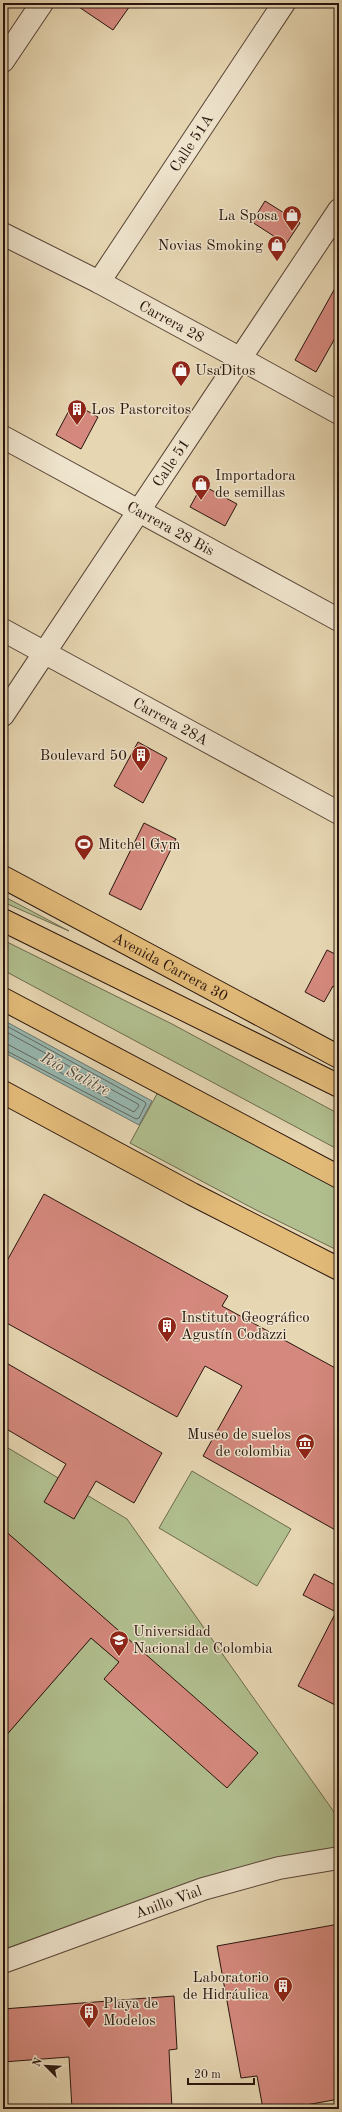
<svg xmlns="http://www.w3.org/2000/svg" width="342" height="2112" font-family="'Old Standard TT',serif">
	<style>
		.green { fill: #b1bf8f; stroke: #6c6a4e }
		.water { fill: #97b8b1; stroke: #6b766f }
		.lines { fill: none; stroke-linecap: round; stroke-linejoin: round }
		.shore { stroke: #60665e; stroke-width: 1 }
		.building { fill: #d5897e; stroke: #28140c }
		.minor-casing { stroke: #584436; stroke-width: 24 }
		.tertiary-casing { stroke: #584436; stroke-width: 24 }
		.trunk-casing { stroke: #28140c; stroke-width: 24 }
		.minor { stroke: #efe4cd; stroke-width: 22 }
		.tertiary { stroke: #efe4cd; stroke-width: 22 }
		.trunk { stroke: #e3bb79; stroke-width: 22 }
		.labels { text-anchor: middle; stroke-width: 3; stroke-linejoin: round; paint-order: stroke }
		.street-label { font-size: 15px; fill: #28140c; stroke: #efe4cd }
		.poi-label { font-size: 15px; fill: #28140c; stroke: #efe4cd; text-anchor: start }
		.water-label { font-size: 16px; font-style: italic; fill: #4f4d46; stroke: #efe4cd }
	</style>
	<rect width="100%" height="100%" fill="#e6d6b2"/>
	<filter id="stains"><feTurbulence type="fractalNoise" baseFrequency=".005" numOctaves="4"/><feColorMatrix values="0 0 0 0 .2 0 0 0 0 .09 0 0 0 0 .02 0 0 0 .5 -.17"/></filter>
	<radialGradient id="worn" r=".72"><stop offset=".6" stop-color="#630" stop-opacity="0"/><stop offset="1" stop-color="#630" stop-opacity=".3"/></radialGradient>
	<g class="green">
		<path d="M3,896L69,931L3,902Z"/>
		<path d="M3,940L172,1024L339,1114V1150L3,970Z"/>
		<path d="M158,1092L339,1185V1251L256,1210L130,1143Z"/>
		<path d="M3,1445L127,1519L339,1819V1846L333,1852L144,1899L3,1950V1739L91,1638L119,1662L105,1680L227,1787L257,1753L3,1529Z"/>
		<path d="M192,1471L291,1529L257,1586L159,1528Z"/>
	</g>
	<path class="water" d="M3,1020L152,1101L139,1125L3,1052Z"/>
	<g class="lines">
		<g class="shore">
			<path d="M3,1024L145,1102L146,1104L139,1118L136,1119L3,1049"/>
			<path d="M3,1030L138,1104L139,1106L134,1112L9,1045L3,1044"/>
		</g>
	</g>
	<g class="building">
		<path d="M73,3H132L113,30Z"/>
		<path d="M265,201L300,223L286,244L252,222Z"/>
		<path d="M339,281V331L316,372L295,360Z"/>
		<path d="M73,403L98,417L81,449L56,435Z"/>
		<path d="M202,485L237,504L225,526L190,507Z"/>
		<path d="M138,742L167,758L143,803L114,786Z"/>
		<path d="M144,823L176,839L141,910L109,894Z"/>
		<path d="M327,950L339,956V990L333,986L324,1002L305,992Z"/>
		<path d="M44,1194L228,1296L222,1306L339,1370V1532L203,1456L242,1386L205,1366L177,1417L3,1321V1268Z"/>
		<path d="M3,1361L162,1453L134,1503L96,1481L74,1519L44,1502L66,1464L3,1427Z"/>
		<path d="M3,1529L258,1753L227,1788L104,1679L119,1662L91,1638L3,1739Z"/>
		<path d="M314,1574L339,1587V1707L298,1686L336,1612L303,1595Z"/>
		<path d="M339,1924V2099L284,2109H263L257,2076L241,2078L217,1946Z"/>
		<path d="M174,1996L177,2049L169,2050L172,2109H72L69,2057L3,2062V2009Z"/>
	</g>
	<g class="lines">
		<defs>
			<g id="minor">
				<path id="s1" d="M99,282L284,3"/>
				<path d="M241,359L339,413"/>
				<path id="s2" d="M3,437L339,620"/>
				<path id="s3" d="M3,630L339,813"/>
				<path id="s4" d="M3,1962L203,1889L279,1868L339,1858"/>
			</g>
			<g id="tertiary">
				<path d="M3,61L42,3"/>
				<path id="s5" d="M3,234L99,282L241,359"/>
				<path id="s6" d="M3,715L339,210"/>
			</g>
			<g id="trunk">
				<path id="s7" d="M3,877L339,1057"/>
				<path d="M3,920L339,1086"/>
				<path d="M3,999L339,1177"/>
				<path d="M3,1092L192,1194L339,1269"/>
			</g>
		</defs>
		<use href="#minor" class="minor-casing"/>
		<use href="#tertiary" class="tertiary-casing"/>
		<use href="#trunk" class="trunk-casing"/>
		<use href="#minor" class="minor"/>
		<use href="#tertiary" class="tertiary"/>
		<use href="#trunk" class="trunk"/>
	</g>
	<defs>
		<symbol id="shop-pin" viewBox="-11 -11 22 30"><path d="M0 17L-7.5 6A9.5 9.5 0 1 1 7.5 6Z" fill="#8f2418" stroke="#efe4cd"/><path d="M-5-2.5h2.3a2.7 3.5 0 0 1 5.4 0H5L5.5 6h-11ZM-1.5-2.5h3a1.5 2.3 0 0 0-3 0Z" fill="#fff"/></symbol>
		<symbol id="building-pin" viewBox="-11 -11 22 30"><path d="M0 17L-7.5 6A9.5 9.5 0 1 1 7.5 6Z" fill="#8f2418" stroke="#efe4cd"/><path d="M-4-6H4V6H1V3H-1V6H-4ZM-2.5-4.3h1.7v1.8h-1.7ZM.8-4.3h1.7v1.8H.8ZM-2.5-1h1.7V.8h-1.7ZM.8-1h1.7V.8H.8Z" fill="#fff"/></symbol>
		<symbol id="stadium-pin" viewBox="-11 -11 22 30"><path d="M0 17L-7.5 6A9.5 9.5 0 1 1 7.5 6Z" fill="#8f2418" stroke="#efe4cd"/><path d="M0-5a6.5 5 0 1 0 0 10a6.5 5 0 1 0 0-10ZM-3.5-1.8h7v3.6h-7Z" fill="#fff"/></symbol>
		<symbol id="museum-pin" viewBox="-11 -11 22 30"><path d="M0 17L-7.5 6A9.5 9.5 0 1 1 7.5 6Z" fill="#8f2418" stroke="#efe4cd"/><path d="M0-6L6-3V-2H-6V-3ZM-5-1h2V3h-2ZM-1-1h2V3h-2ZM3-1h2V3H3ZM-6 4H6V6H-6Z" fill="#fff"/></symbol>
		<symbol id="university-pin" viewBox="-11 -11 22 30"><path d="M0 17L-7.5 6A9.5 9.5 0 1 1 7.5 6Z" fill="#8f2418" stroke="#efe4cd"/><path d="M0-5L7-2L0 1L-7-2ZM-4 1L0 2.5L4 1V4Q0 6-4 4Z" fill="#fff"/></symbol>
	</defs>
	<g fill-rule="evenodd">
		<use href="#shop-pin" x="281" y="204" width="22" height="30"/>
		<use href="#shop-pin" x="266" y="234" width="22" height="30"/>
		<use href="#shop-pin" x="170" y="359" width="22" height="30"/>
		<use href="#building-pin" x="66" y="398" width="22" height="30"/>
		<use href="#shop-pin" x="190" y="473" width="22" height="30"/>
		<use href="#building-pin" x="130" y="744" width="22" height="30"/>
		<use href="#stadium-pin" x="73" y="833" width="22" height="30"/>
		<use href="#building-pin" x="156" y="1315" width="22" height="30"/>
		<use href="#museum-pin" x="294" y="1432" width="22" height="30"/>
		<use href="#university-pin" x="108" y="1629" width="22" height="30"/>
		<use href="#building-pin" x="272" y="1975" width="22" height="30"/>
		<use href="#building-pin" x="78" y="2001" width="22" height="30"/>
	</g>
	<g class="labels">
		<g class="street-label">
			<text dy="5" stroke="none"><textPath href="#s1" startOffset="167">Calle 51A</textPath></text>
			<text dy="5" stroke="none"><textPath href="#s5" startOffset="190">Carrera 28</textPath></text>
			<text dy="5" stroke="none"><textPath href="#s6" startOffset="303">Calle 51</textPath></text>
			<text dy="5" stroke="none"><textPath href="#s2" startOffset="191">Carrera 28 Bis</textPath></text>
			<text dy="5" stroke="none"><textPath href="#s3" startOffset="191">Carrera 28A</textPath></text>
			<text dy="5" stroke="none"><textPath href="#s7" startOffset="190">Avenida Carrera 30</textPath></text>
			<text dy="5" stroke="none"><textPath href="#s4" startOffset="176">Anillo Vial</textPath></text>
		</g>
		<g class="poi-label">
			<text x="278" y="220" text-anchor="end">La Sposa</text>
			<text x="263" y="250" text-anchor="end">Novias Smoking</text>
			<text x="195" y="375">UsaDitos</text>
			<text x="91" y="414">Los Pastorcitos</text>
			<text x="215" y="480">Importadora<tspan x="215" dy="17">de semillas</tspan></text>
			<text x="127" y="760" text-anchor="end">Boulevard 50</text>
			<text x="98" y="849">Mitchel Gym</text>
			<text x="181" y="1322">Instituto Geográfico<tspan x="181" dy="17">Agustín Codazzi</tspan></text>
			<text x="291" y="1439" text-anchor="end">Museo de suelos<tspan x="291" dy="17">de colombia</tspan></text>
			<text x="133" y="1636">Universidad<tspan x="133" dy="17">Nacional de Colombia</tspan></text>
			<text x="269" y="1982" text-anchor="end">Laboratorio<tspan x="269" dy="17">de Hidráulica</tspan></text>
			<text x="103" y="2008">Playa de<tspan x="103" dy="17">Modelos</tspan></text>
		</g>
		<g class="water-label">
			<text transform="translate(76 1073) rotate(28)" y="6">Río Salitre</text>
		</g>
	</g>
	<rect width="342" height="2112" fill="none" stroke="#e6d6b2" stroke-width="16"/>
	<rect x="4" y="4" width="334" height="2104" fill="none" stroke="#28140c" stroke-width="2"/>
	<rect x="8" y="8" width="326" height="2096" fill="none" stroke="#28140c"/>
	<g transform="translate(46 2066) rotate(294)" stroke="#efe4cd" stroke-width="3" paint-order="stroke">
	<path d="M0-3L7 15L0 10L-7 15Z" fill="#28140c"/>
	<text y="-6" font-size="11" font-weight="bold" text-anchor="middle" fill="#28140c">N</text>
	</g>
	<path d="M188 2078v6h66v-6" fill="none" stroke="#28140c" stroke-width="2"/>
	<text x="194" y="2078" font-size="12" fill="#28140c" stroke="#efe4cd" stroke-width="3" paint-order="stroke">20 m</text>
	<rect width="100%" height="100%" filter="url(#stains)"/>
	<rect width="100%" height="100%" fill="url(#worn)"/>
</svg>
